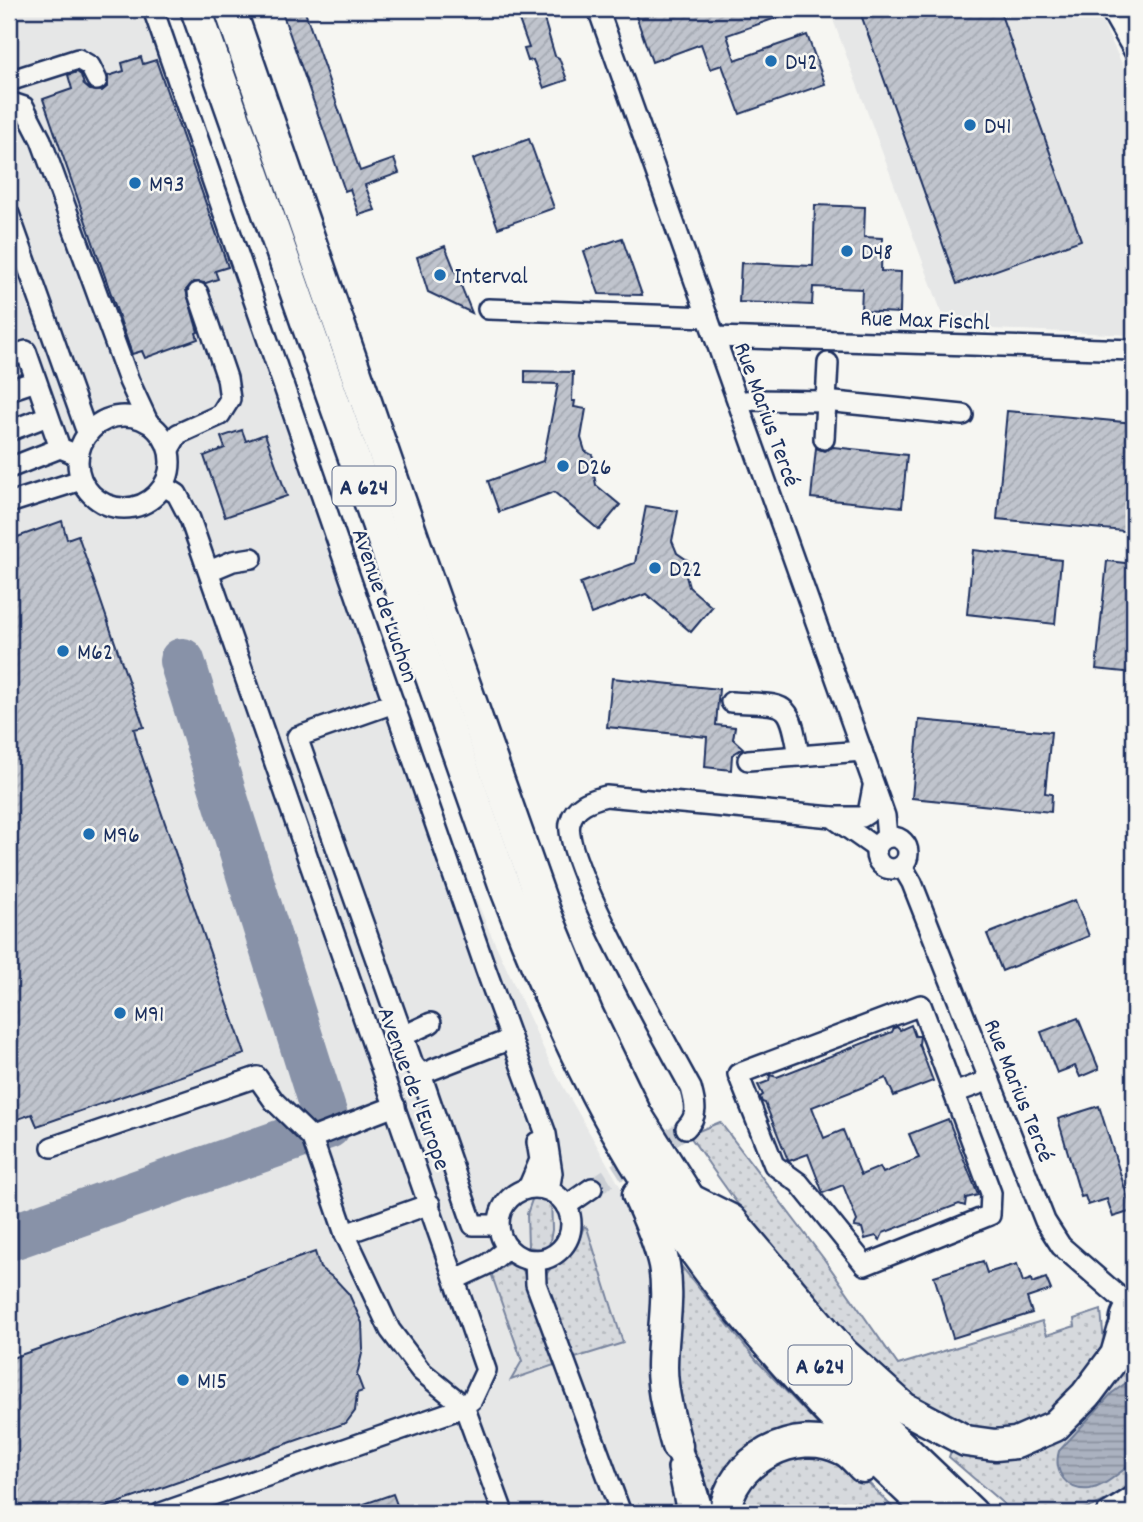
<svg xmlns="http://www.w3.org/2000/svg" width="1143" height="1522" font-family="Dekko,sans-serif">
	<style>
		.built { fill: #e6e7e7 }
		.grass { fill: url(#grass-dots); stroke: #78849e; stroke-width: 2 }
		.water { fill: url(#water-rules); stroke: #717e99; stroke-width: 2 }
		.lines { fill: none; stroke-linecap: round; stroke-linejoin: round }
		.taxiway { stroke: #8892a8; stroke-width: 46 }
		.building { fill: url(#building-hatch); stroke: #1b2f5e; stroke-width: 2 }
		.minor-tunnel { stroke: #caced4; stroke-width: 19; stroke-dasharray: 19 10; stroke-linecap: butt }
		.minor-casing { stroke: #1b2f5e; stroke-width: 24 }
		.major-casing { stroke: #1b2f5e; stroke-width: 30 }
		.highway-casing { stroke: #1b2f5e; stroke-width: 35 }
		.minor { stroke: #f6f6f2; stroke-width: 19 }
		.major { stroke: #f6f6f2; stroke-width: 24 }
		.highway { stroke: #f6f6f2; stroke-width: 30 }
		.poi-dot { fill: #1f6fb2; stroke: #f6f6f2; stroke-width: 2.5 }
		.labels { text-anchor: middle; stroke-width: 5; stroke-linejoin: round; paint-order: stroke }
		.shield { fill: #f6f6f2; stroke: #5d6b8a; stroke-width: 2 }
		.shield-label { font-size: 23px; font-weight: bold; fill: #1b2f5e }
		.poi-label { font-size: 24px; fill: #1b2f5e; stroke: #f6f6f2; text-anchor: start }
		.street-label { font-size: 24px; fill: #1b2f5e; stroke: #f6f6f2 }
	</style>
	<defs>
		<pattern id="grass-dots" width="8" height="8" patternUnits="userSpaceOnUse" patternTransform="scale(1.75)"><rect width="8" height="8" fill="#d6d9dd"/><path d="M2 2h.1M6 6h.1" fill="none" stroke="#b7bbc0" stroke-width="1.8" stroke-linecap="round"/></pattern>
		<pattern id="water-rules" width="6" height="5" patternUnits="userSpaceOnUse" patternTransform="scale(1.75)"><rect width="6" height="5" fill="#abb2c0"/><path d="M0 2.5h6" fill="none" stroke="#8a919f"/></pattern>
		<pattern id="building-hatch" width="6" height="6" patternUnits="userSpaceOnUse" patternTransform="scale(1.75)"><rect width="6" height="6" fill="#c0c4cd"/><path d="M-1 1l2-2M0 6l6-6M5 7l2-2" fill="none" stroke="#a4a9b2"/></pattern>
	</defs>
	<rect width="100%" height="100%" fill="#f6f6f2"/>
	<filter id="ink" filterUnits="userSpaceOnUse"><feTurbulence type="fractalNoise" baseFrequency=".0143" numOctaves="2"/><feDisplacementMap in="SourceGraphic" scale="14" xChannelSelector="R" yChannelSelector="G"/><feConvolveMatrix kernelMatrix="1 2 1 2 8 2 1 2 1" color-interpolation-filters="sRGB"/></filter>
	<g filter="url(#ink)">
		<g class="built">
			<path d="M9,9H164L436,804L489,930L551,1065L652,1242L647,1369L653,1414L682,1513H9Z"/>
			<path d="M829,9H1096L1134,89V335L947,327Z"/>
		</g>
		<g class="grass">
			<path d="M720,1122L824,1259L898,1365L1042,1321L1047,1335L1075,1326L1074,1319L1101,1310L1104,1343L1099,1353L1102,1358C1080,1384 1035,1434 998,1433C895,1430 744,1216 689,1135Z"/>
			<path d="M540,1193L551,1196L552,1230L549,1246L541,1249L528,1247L527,1214L534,1194Z"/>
			<path d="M584,1226L587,1228L623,1343L572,1359L544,1282C547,1264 564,1261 575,1248C580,1242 581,1233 584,1226Z"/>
			<path d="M674,1257L757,1361L826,1433L805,1435L710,1513L693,1467L673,1375Z"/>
			<path d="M510,1263L518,1265L523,1270L560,1363L511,1380L522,1361L491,1273Z"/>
			<path d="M1127,1354L1134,1358V1482C1087,1517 1069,1513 1014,1513L949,1457L952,1448L993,1455Z"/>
			<path d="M824,1452L859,1473L898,1513H735L744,1489L782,1456Z"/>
		</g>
		<path class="water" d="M1126,1383H1134C1134,1398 1138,1449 1133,1459C1130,1465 1124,1470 1118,1474C1109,1481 1101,1487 1090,1489C1067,1492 1053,1472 1059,1451L1112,1393Z"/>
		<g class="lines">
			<path class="taxiway" d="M9,1238L328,1126L182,661"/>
		</g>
		<g class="building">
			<path d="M281,9H304L360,171L394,159L399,173L365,185L375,210L359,215L350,189L345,191Z"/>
			<path d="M541,9L555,56L559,58L567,80L544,88L533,60L528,61L524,49L529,48L518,17Z"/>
			<path d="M646,9H796V11L727,35L735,60L807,35L825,84L740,114L722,65L710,69L701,44L652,62L635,13Z"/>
			<path d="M859,9H999L1081,240L957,284Z"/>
			<path d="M141,57L143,64L156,60L228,267L215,271L218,279L206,283L193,282L186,290L198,332L196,333L198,339L145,358L142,351L132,354L43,99L72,89L68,75L77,72L81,75L84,85L90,90L102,91L108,86V76L124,71L122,63Z"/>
			<path d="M529,139L554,208L498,228L473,159Z"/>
			<path d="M815,205L865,207L864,237L882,238L881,271L901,272L900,313L861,311L862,289L813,287L812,305L739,302L741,263L813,266Z"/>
			<path d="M622,238L642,295L599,294L584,251Z"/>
			<path d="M445,246L472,313L428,292L417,257Z"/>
			<path d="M525,371L573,372L572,401H575L574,407L586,409L581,438L585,451L592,455L596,462L594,475L596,485L620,505L599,530L554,492L499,512L488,481L543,461L558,384L525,383Z"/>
			<path d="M1007,411L1134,423V532L997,519Z"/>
			<path d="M242,430L246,441L265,434L287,496L225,517L204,456L225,448L221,437Z"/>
			<path d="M833,447L907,455L902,507L811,498L816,448L824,451Z"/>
			<path d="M646,506L678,511L672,541L677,553L690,562L686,576L689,587L712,607L691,632L646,594L591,614L580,583L635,563Z"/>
			<path d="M62,521L67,539L78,535L144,727L134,729L138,745L245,1054L37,1126L32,1114L9,1122V540Z"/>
			<path d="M973,550L1061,560L1055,624L967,614Z"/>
			<path d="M1107,561L1134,564V673L1096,669Z"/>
			<path d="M612,678L719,689L716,725L735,727L733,739L743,748L732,755L731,770L705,767L707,737L607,727Z"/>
			<path d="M919,720L1051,732L1045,793L1052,794L1051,812L912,798Z"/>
			<path d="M1075,900L1089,936L1002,971L987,934Z"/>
			<path d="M1078,1018L1099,1069L1080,1077L1075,1066L1057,1073L1041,1032Z"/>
			<path d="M911,1025L915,1036H920L919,1044L933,1081L894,1096L886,1078L812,1107L824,1138L843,1130L861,1175L880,1167L883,1173L919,1158L909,1134L948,1119L978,1195L966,1198L965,1206L959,1204L883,1233L880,1240L876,1236L865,1239L862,1228L854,1227L857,1221L843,1185L823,1193L808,1154L789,1161L788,1160L765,1103L762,1102L760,1097L763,1095L758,1085L769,1081L770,1075L777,1077L892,1032L894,1028L897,1027L900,1030Z"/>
			<path d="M1099,1106L1132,1211L1113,1217L1107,1199L1088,1205L1085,1196L1081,1197L1058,1119Z"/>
			<path d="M315,1252L320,1268L335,1279L349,1294L362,1323L363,1349L357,1375L363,1391L357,1393L355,1411L346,1423L90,1513H9V1359Z"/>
			<path d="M983,1261L987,1273L1017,1264L1023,1282L1031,1279L1032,1283L1046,1278L1051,1290L1027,1298L1032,1313L953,1338L934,1276Z"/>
			<path d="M393,1494L400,1513H344V1511Z"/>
		</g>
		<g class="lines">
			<path class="minor-tunnel" d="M592,1188L686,1128"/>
			<defs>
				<g id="minor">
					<path d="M153,9L486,970L546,1134L552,1173L549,1190"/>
					<path d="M598,9L885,816L887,837"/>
					<path d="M1110,9L1134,51"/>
					<path d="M9,81L78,59L90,66L97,80"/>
					<path d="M9,102L24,107L41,140L129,381L148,422"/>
					<path d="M9,214L85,427L91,429"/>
					<path d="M488,309L708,317"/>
					<path d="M715,337L1134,350"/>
					<path d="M9,357L26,351L60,448L78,455"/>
					<path d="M9,390L36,381"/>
					<path d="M738,402L754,400L825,401L963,415"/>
					<circle cx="124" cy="462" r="46"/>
					<path d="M9,431L48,416"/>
					<path d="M824,439L828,363"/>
					<path d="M169,449L178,434L220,415L230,399L227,378L198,293"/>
					<path d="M9,468L60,448"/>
					<path d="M9,503L81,480"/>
					<path d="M209,571L233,561L252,558"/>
					<path d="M731,702C787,706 789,697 799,756"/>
					<path d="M394,703L297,737L413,1064L421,1074"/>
					<path d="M748,760L862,751"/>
					<path d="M832,817H862L868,813L873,787"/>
					<circle cx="892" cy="853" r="16"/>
					<path d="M902,866L912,883L1045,1221L1061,1246L1130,1306"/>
					<path d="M921,1005L991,1193L990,1215L865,1265L799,1183L774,1165L738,1074Z"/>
					<path d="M403,1036L431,1023"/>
					<path d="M954,1093L990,1080"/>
					<path d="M686,1128C699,1116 695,1103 691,1088C669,1048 562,858 570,823C574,805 591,800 606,796L832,817L876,848"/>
					<path d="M312,1138L345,1234L390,1330L421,1371L464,1406L501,1507"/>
					<path d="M52,1147L257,1077L274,1101L312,1138L395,1106"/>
					<path d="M528,1188L540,1160L537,1142"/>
					<circle cx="535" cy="1224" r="36"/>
					<path d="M566,1206L592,1188"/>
					<path d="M499,1225H473L421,1074L511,1039"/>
					<path d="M345,1234L430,1204"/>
					<path d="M535,1260L536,1284L621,1513"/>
					<path d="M456,1279L488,1264L508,1248"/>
					<path d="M678,1468L687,1513"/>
					<path d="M161,1513L451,1412L472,1400L486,1370L190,519L177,494L164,486"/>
					<path d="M1107,1513L1134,1496"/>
				</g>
				<g id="major">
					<path d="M1134,1302C1118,1315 1120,1334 1134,1347"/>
					<path d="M677,1446L689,1474L701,1513"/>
				</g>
				<g id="highway">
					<path d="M196,9L505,887C536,967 570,1048 612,1123C696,1273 807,1398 933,1513"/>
					<path d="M230,9L417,549L546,914L588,1015L636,1114L722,1250L763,1301L846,1393L972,1513"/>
					<path d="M638,1195C648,1218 659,1241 664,1265C670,1300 662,1333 662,1367C662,1393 670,1421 677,1446"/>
					<path d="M689,1199L731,1220L843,1353L904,1408L966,1441L995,1445L1016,1443L1055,1426L1086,1395L1116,1355L1123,1331"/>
					<path d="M725,1513C729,1461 796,1425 842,1449C850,1452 857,1461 863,1467"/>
				</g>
			</defs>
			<use href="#minor" class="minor-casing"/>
			<use href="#major" class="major-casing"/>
			<use href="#highway" class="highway-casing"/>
			<use href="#minor" class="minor"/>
			<use href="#major" class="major"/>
			<use href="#highway" class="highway"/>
		</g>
	</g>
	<g class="poi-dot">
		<circle cx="771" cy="61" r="7"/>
		<circle cx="970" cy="125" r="7"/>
		<circle cx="135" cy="183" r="7"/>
		<circle cx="847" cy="251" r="7"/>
		<circle cx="440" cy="275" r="7"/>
		<circle cx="563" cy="466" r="7"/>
		<circle cx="655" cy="568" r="7"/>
		<circle cx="63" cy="651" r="7"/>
		<circle cx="89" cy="834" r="7"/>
		<circle cx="120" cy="1013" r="7"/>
		<circle cx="183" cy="1380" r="7"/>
	</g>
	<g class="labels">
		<g class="shield">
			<rect x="332.5" y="466.5" width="63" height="39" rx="5"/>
			<rect x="788.5" y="1345.5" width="63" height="39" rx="5"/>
		</g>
		<g class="shield-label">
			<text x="364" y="494">A 624</text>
			<text x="820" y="1373">A 624</text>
		</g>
		<g class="poi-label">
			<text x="785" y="69">D42</text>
			<text x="984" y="133">D41</text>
			<text x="149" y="191">M93</text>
			<text x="861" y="259">D48</text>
			<text x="454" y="283">Interval</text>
			<text x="577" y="474">D26</text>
			<text x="669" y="576">D22</text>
			<text x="77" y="659">M62</text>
			<text x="103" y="842">M96</text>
			<text x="134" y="1021">M91</text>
			<text x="197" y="1388">M15</text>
		</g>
		<g class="street-label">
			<text transform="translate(925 319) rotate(2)" y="8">Rue Max Fischl</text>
			<text transform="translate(768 414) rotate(70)" y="8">Rue Marius Tercé</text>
			<text transform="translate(386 605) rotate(71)" y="8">Avenue de Luchon</text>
			<text transform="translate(415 1088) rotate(70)" y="8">Avenue de l'Europe</text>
			<text transform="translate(1020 1090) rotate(68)" y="8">Rue Marius Tercé</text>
		</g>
	</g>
	<rect width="1143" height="1522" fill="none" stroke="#f6f6f2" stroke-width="35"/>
	<rect x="18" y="18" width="1108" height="1487" fill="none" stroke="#1b2f5e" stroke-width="2.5" filter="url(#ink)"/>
</svg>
